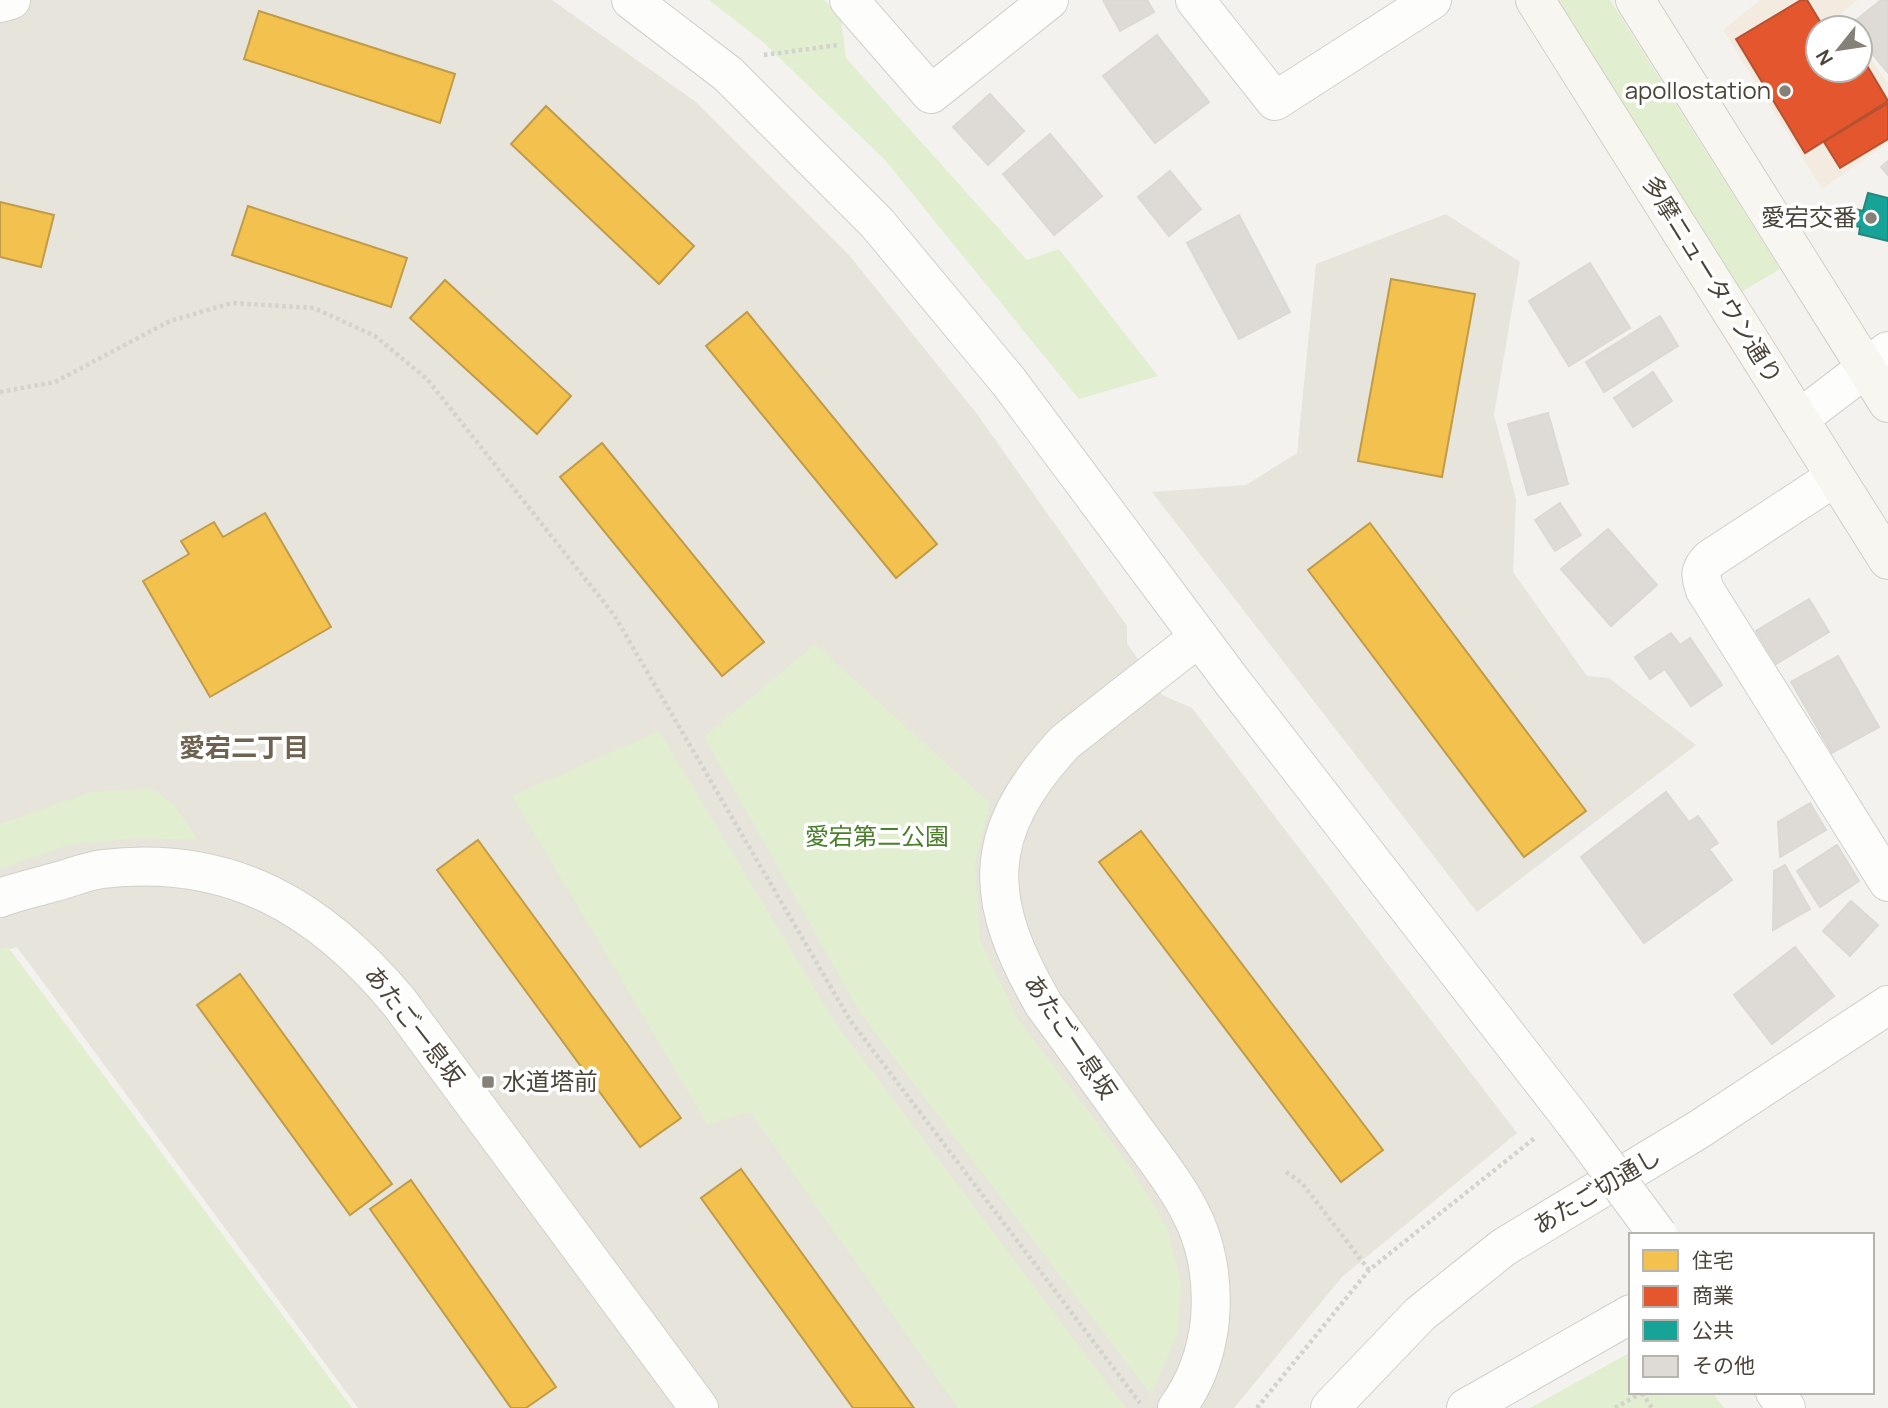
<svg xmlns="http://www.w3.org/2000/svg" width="1888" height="1408" font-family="Manrope,'Noto Sans JP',sans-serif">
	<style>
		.residential { fill: #e7e4dc }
		.commercial { fill: #f3ebdf }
		.green { fill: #e1eecf }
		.homes { fill: #f2c14e; stroke: #c09c48; stroke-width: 2 }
		.shops { fill: #e4572e; stroke: #b65131; stroke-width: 2 }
		.public { fill: #17a398; stroke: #27867c; stroke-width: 2 }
		.building { fill: #dedbd6; stroke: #dcd9d4; stroke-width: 2 }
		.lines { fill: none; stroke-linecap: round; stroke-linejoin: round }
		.minor-casing { stroke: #d2d0cb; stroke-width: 40 }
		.tertiary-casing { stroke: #d2d0cb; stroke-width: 40 }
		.secondary-casing { stroke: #d3cfc5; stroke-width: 40 }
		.path { stroke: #d3d2cc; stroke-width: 4.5; stroke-dasharray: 3.5 3.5; stroke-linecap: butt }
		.minor { stroke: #fdfdfc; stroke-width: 38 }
		.tertiary { stroke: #fdfdfc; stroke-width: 38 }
		.secondary { stroke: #f7f6f1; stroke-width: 38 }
		.tertiary-bridge-casing { stroke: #d2d0cb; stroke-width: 40; stroke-linecap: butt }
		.tertiary-bridge { stroke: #fdfdfc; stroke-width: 38 }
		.poi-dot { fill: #868178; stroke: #fff; stroke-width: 2.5 }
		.labels { text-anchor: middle; stroke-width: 7; stroke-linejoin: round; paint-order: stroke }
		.poi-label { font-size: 24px; fill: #4b4439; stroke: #fff; text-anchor: end }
		.street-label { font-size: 24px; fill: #4b4439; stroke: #fff }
		.park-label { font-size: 24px; fill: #4a7f2a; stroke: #fff }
		.neighbourhood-label { font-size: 26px; font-weight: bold; fill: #6e6250; stroke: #fff }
	</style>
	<rect width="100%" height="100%" fill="#f4f2ee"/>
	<g class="residential">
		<path d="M0,0H552L696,102L849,255L977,414L1127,626V643L1162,695L1192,708L1517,1133L1342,1277L1234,1408H358L17,947L0,952Z"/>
		<path d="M1446,214L1520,262L1494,415L1516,499L1513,572L1587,676L1609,678L1696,745L1477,912L1152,492L1246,485L1297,453L1316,264Z"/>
	</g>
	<path class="commercial" d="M1760,0H1858L1839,15L1848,28H1818V70H1860V44L1888,83V143L1822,189L1723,30Z"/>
	<g class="green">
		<path d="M709,0H824L841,19L846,58L1027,260L1059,249L1158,376L1079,399L885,160L763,42Z"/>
		<path d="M1555,0H1610L1780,269L1738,294Z"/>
		<path d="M815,644L990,803L975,864L980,940L1018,1019L1129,1165L1167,1227L1181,1285L1177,1335L1151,1395L861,1014L704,737Z"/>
		<path d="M659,731L834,1021L1126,1408H958L750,1112L708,1125L512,796Z"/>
		<path d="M154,789L175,806L198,840L139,838L68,845L0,869V824L91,792Z"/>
		<path d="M8,947L352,1408H0V949Z"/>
		<path d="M1631,1352V1392H1712L1724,1408H1530Z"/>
	</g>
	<g class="homes">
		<path d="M259,11L455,74L440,123L244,59Z"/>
		<path d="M546,106L694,246L659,284L511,144Z"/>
		<path d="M0,202L54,215L41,267L0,257Z"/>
		<path d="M248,206L407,258L391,307L232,255Z"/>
		<path d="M1391,279L1475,294L1442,477L1358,461Z"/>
		<path d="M445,280L571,396L537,434L410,318Z"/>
		<path d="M747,312L937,544L896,578L706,346Z"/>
		<path d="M602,443L764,642L722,676L560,477Z"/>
		<path d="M265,513L331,627L210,697L143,581L189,554L181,541L214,522L223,537Z"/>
		<path d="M1370,523L1586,811L1524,857L1308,570Z"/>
		<path d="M1141,831L1383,1150L1341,1182L1099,862Z"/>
		<path d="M478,840L681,1118L640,1147L437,870Z"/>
		<path d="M240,974L392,1184L350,1215L197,1005Z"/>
		<path d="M741,1169L914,1408H853L701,1198Z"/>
		<path d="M411,1180L556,1387L526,1408H511L370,1209Z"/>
	</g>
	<g class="shops">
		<path d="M1801,0H1807L1824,28H1818V70H1860V54L1888,101L1805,153L1736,39Z"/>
		<path d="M1888,103V139L1840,168L1824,142Z"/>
	</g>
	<path class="public" d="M1868,193L1888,198V241L1859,234L1860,227L1851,225L1855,209L1863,211Z"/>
	<g class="building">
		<path d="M1103,0H1147L1154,12L1120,31Z"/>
		<path d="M1881,0H1888V73L1860,39V28L1849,26Z"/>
		<path d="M1157,35L1209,102L1155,143L1103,76Z"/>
		<path d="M990,94L1024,131L988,165L953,127Z"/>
		<path d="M1050,134L1102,196L1054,235L1003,174Z"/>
		<path d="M1888,161V175L1881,167Z"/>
		<path d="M1170,171L1201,209L1169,236L1138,197Z"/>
		<path d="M1239,215L1290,312L1239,339L1187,243Z"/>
		<path d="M1590,263L1630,328L1569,366L1529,301Z"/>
		<path d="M1660,316L1678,346L1604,392L1586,362Z"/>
		<path d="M1653,372L1672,401L1633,427L1614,398Z"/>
		<path d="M1548,413L1568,484L1528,495L1508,424Z"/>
		<path d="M1560,503L1581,535L1555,551L1535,520Z"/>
		<path d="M1608,529L1657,585L1611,626L1561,569Z"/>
		<path d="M1809,599L1829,632L1776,664L1756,631Z"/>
		<path d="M1671,633L1680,645L1690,638L1722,685L1691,706L1665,669L1650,679L1635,657Z"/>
		<path d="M1838,656L1879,727L1832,753L1791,682Z"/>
		<path d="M1666,792L1689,822L1698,816L1718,843L1709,849L1732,880L1644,943L1581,857Z"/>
		<path d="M1810,803L1826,830L1780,857L1778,822Z"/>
		<path d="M1837,845L1859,881L1820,907L1797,871Z"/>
		<path d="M1785,865L1810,909L1773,930L1774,871Z"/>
		<path d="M1851,901L1878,925L1850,956L1823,931Z"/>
		<path d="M1795,947L1834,996L1772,1044L1734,995Z"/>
	</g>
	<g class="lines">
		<defs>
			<g id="minor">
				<path d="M849,0L931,94L1049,0"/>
				<path d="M1195,0L1275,101L1432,0"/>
				<path d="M1835,477L1710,559C1699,570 1700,576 1705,590L1888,882"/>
			</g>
			<g id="tertiary">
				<path d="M631,0L728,74L877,223L1009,382L1231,680L1575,1123"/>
				<path d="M0,3L11,0"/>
				<path d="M1799,419L1888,351"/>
				<path d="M0,898C16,892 34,888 51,883C68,879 86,871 103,869C230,854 320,907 399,1002L699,1408"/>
				<path d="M1775,1392L1786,1408"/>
				<path d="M1177,1408C1196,1382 1207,1350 1210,1319C1217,1230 1178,1190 1129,1122C1101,1083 1073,1044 1044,1005C983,900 979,835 1065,742L1199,637"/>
				<path d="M1330,1408L1420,1314L1504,1247L1698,1130L1888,1005"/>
				<path d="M1466,1408L1631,1314"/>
			</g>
			<g id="secondary">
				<path d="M1535,0L1888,560"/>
				<path d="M1635,0L1888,403"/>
			</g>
		</defs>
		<use href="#minor" class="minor-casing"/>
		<use href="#tertiary" class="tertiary-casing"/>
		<use href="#secondary" class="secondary-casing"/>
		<g class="path">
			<path d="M764,55L838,45"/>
			<path d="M0,392L55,382L170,321L232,303L314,308L375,336L427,379L614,615L850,1020L1140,1403"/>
			<path d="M1286,1172L1302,1183L1369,1270"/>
			<path d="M1642,1393L1652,1408"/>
			<path d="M1257,1408L1369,1270L1536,1137"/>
			<path d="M1615,1408L1643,1392"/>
		</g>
		<use href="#minor" class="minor"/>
		<use href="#tertiary" class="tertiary"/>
		<use href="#secondary" class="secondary"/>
		<defs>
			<path id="tertiary-bridge" d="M1575,1123L1658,1235"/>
		</defs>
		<use href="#tertiary-bridge" class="tertiary-bridge-casing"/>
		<use href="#tertiary-bridge" class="tertiary-bridge"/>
	</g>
	<g class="poi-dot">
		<circle cx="1785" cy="91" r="7"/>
		<circle cx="1871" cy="218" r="7"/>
		<rect x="481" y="1075" width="14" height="14" rx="3.5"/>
	</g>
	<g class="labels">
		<g class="poi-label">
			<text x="1771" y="99">apollostation</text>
			<text x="1857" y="226">愛宕交番</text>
			<text x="502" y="1090" text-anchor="start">水道塔前</text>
		</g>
		<g class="street-label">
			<text transform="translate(1712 280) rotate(58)" y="8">多摩ニュータウン通り</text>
			<text transform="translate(414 1026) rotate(52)" y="8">あたご一息坂</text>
			<text transform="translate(1070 1037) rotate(56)" y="8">あたご一息坂</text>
			<text transform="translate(1597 1191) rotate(-31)" y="8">あたご切通し</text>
		</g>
		<g class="park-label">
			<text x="877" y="845">愛宕第二公園</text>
		</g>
		<g class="neighbourhood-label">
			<text x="244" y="757">愛宕二丁目</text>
		</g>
	</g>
	<rect x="1629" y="1233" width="245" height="161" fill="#ffffff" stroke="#b7b4b0" stroke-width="2"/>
	<rect x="1643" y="1250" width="35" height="21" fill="#f2c14e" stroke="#b7b4b0" stroke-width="2"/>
	<text x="1692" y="1268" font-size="21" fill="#4b4439">住宅</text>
	<rect x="1643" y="1286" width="35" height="21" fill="#e4572e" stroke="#b7b4b0" stroke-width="2"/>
	<text x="1692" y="1303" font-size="21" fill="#4b4439">商業</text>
	<rect x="1643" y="1320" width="35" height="21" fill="#17a398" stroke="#b7b4b0" stroke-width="2"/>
	<text x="1692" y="1338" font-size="21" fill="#4b4439">公共</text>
	<rect x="1643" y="1356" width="35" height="21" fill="#dedbd6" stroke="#b7b4b0" stroke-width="2"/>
	<text x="1692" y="1373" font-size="21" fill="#4b4439">その他</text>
	<g transform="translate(1839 49) rotate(240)"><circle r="33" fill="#ffffff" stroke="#b7b4b0" stroke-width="2"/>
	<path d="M0-5L12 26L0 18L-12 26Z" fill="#868178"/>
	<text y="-10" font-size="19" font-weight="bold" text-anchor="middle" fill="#4b4439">N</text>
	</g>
</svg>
